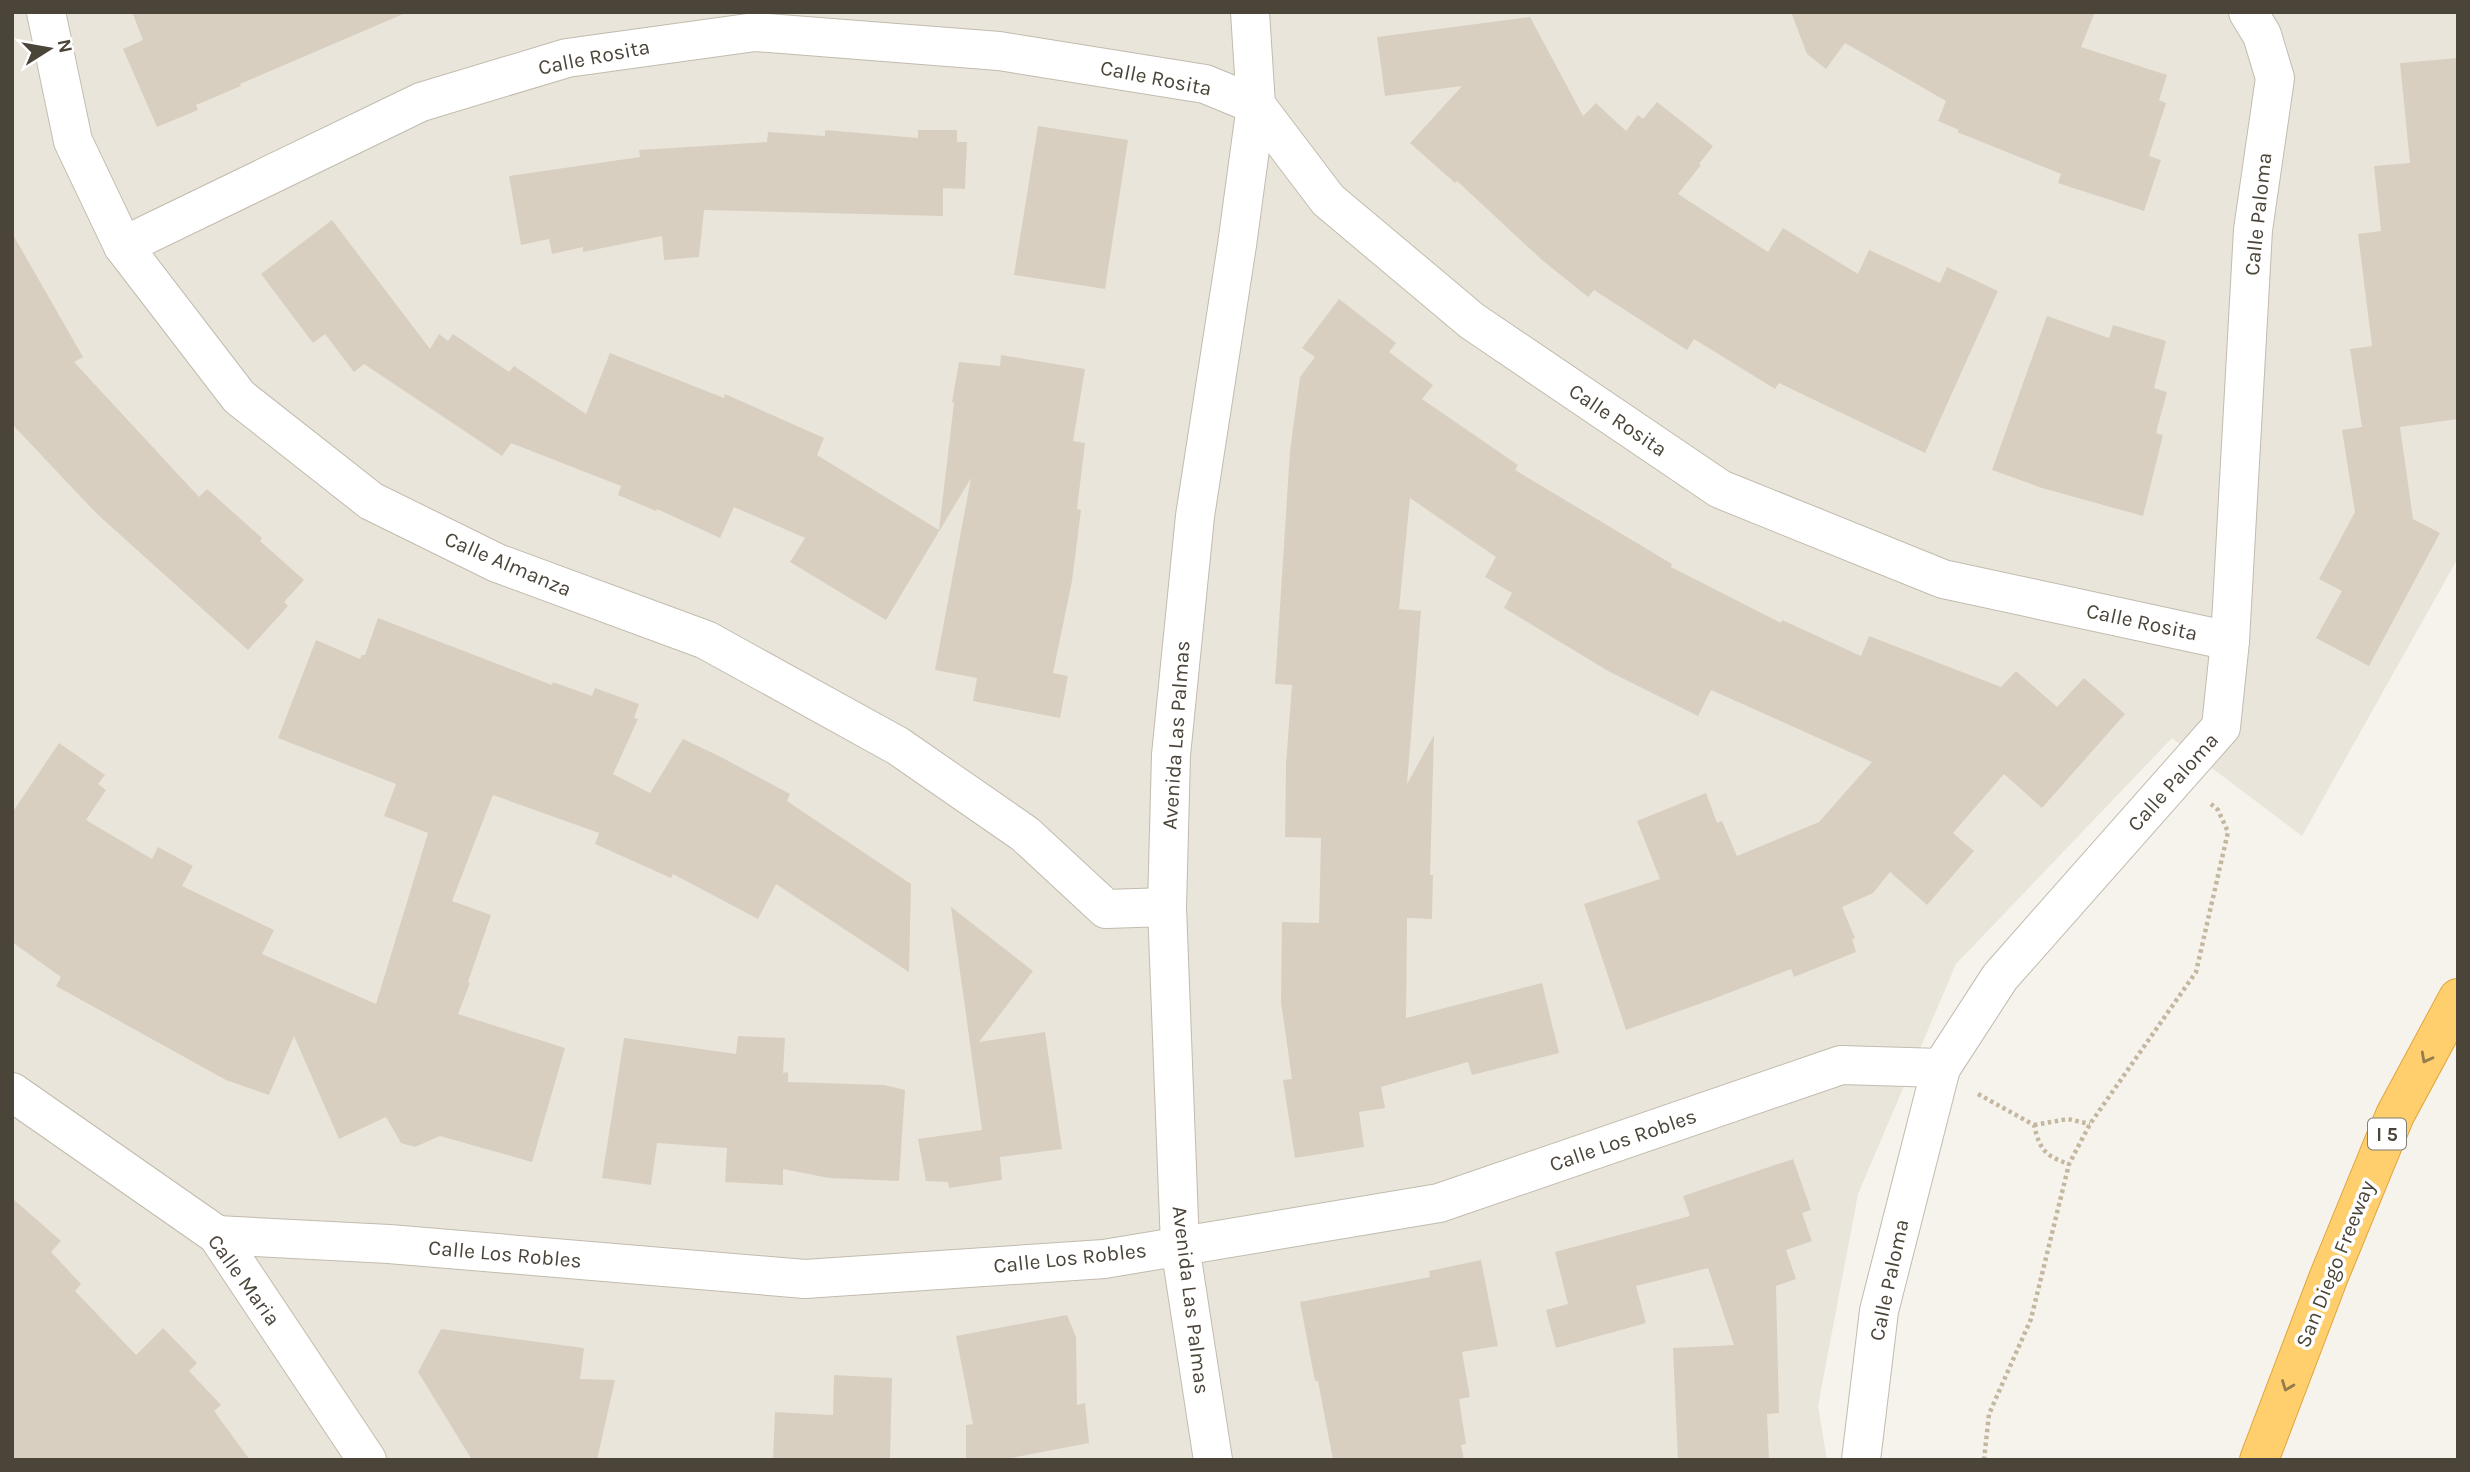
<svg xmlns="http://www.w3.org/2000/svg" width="2470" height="1472" font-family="Karla,sans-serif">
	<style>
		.residential { fill: #eae5da }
		.building { fill: #d8cfc1 }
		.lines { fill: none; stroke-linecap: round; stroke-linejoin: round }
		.minor-casing { stroke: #c2bbae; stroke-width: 40 }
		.highway-casing { stroke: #e0a43c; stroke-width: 40 }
		.path { stroke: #c4b79f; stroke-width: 4.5; stroke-dasharray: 3.5 3.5; stroke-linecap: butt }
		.minor { stroke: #fff; stroke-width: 38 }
		.highway { stroke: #ffcf6e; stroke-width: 38 }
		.oneway { stroke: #937c4e }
		.labels { text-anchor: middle; stroke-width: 7; stroke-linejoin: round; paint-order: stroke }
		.shield { fill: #fff; stroke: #817c74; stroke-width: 2 }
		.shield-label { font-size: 19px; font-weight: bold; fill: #4b4439 }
		.street-label { font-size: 21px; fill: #4b4439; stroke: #fff }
	</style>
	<rect width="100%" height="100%" fill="#f6f3ec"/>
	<path class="residential" d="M12,12H2458V558L2302,836L2172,738L1956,964L1858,1194L1818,1406L1827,1460H12Z"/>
	<g class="building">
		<path d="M132,12H408L240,84L241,86L196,105L198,110L157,127L123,49L143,40Z"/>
		<path d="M1791,12H2095L2081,47L2167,75L2159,100L2166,103L2149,156L2161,160L2144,211L2058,183L2061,174L1957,132L1959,130L1938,121L1946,101L1845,43L1826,69L1807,54Z"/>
		<path d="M1530,17L1583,116L1596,103L1626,131L1638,115L1643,119L1657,102L1713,146L1699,164L1701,165L1678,194L1768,252L1783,228L1858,274L1869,250L1940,283L1947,267L1998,291L1925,453L1779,383L1775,389L1694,339L1687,350L1594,290L1588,297L1542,260L1457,181L1455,183L1410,143L1462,86L1385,96L1377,37Z"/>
		<path d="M2458,58V419L2400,427L2413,519L2440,533L2369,666L2316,638L2342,591L2319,579L2355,512L2342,430L2362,427L2350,349L2372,346L2358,234L2381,231L2374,166L2410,163L2400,63Z"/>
		<path d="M1038,126L1128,140L1105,289L1014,275Z"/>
		<path d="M825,130L918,138V130H957V142H967L965,189L943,188V216L704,210L699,257L664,260L662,236L583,252V247L552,254L549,239L521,245L509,176L640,157L639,150L767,142L768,132L825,136Z"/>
		<path d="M332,220L430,349L439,334L448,341L453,334L509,372L514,366L586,414L610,353L724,398L725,394L824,438L817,455L939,530L954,403L952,402L959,362L1000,366L1001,355L1085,369L1073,441L1085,443L1077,509L1081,510L1072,581L1053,673L1068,676L1060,718L973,701L977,678L935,670L971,478L886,620L790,562L805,538L734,507L720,538L657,509L656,511L618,495L621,486L511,443L502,456L364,364L354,372L325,334L313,343L261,274Z"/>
		<path d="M12,233L83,357L74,362L199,497L207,489L262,538L260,541L304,580L284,602L288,606L248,650L96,513L12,424Z"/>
		<path d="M1339,299L1396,343L1389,352L1433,385L1422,399L1518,465L1515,470L1672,564L1671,567L1781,623L1782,620L1861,656L1869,636L2001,687L2016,671L2057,707L2084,678L2125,714L2042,808L2004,774L1953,833L1974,851L1927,905L1890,872L1873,893L1842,907L1855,938L1852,939L1856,952L1794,977L1791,969L1713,999L1626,1030L1584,904L1660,879L1637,821L1706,793L1717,823L1722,821L1737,856L1819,822L1872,762L1711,690L1698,716L1608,671L1504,608L1512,593L1485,577L1496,557L1410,498L1399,609L1421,611L1407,784L1434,735L1430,875H1433L1432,919L1407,918L1406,1018L1542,983L1559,1053L1472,1075L1468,1062L1381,1087L1385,1108L1359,1112L1364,1147L1295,1158L1283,1080L1292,1079L1281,1002L1282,922L1319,923L1321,838L1285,837L1286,764L1292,685L1275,684L1290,451L1300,377L1315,357L1302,348Z"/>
		<path d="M2047,316L2109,338L2113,325L2166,341L2154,388L2167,392L2156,433L2163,435L2143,516L2042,488L1992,470Z"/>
		<path d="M378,618L552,685L553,682L592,696L595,688L639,704L634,718L638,719L613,774L650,793L683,739L719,756L790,794L787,801L911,884L909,972L776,884L758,919L673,874L671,878L595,844L599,833L493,795L452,901L491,915L468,982L470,983L458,1014L565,1048L532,1162L440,1136L415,1147L401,1143L386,1117L339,1139L294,1036L269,1095L226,1080L56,986L61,977L12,942V813L59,743L105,775L98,784L106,790L86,820L152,859L158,847L193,866L182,886L274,930L262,954L376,1004L428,833L384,816L396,784L278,738L316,640L360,659L362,655H365Z"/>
		<path d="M951,907L1033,971L979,1042L1045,1032L1062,1149L1000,1157L1002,1180L949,1188L948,1182L926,1181L918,1139L982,1130Z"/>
		<path d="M738,1036L785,1038L783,1073L788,1072V1082L884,1085L905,1090L899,1181L829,1178L783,1169V1185L725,1182L727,1148L657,1143L651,1185L602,1178L624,1038L736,1054Z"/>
		<path d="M1793,1159L1811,1210L1802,1213L1812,1241L1786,1250L1796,1279L1776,1286L1779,1413L1767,1414L1769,1460H1678L1673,1348L1734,1345L1708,1268L1636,1286L1646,1323L1556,1348L1546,1310L1568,1304L1555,1252L1690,1216L1683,1196Z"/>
		<path d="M12,1198L61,1241L51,1252L81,1284L75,1291L136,1355L163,1328L197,1363L189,1371L221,1405L214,1411L250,1460H12Z"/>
		<path d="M1481,1260L1498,1346L1462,1352L1470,1397L1459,1399L1466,1444L1461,1445L1464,1460H1333L1318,1381H1315L1300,1302L1430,1277L1429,1271Z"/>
		<path d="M1067,1315L1076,1337L1077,1405L1085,1403L1089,1443L1001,1460H966V1425L973,1424L956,1336Z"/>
		<path d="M441,1329L584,1348L580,1379L615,1380L597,1460H472L418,1372Z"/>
		<path d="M834,1375L892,1378L890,1460H773L775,1412L833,1415Z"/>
	</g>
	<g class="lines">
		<defs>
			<g id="minor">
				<path d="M46,12L73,141L123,246L239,397L371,501L497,563L706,640L898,746L1025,834L1106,909L1167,907"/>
				<path d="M123,246L421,102L567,58L755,32L999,51L1205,84L1256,105L1328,200L1472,321L1720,489L1943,579L2230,641"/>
				<path d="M12,1092L217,1235L367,1460"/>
				<path d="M217,1235L389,1244L805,1279L1104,1259L1439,1203L1841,1065L1941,1068"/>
				<path d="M1213,1460L1180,1246L1167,907L1171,755L1195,516L1237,245L1256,105L1250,12"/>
				<path d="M1861,1460L1879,1311L1941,1068L2000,977L2221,727L2230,641L2253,230L2275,78L2262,35L2248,12"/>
			</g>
			<path id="highway" d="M2259,1460L2329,1276L2395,1115L2458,998"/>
		</defs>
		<use href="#minor" class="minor-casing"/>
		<use href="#highway" class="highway-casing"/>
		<g class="path">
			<path d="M1978,1094L2034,1125C2040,1150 2045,1156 2069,1164"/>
			<path d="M2034,1125L2068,1119L2090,1124"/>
			<path d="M1984,1460L1989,1414L2031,1319L2069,1164L2090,1124L2196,972L2228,832L2218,810L2211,804"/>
		</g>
		<use href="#minor" class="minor"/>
		<use href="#highway" class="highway"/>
	</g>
	<defs><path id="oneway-chevron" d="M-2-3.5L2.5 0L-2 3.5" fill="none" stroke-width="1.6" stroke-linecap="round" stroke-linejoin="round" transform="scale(1.75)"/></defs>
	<g class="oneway">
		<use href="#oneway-chevron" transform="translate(2426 1058) rotate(118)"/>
		<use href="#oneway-chevron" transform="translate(2287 1386) rotate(111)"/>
	</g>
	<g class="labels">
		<rect class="shield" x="2368" y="1118.5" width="38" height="31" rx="5"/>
		<g class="shield-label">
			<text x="2387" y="1141">I 5</text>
		</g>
		<g class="street-label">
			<text transform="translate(594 57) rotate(-11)" y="7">Calle Rosita</text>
			<text transform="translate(1156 78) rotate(11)" y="7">Calle Rosita</text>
			<text transform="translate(2258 214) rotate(-84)" y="7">Calle Paloma</text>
			<text transform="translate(1618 420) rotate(34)" y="7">Calle Rosita</text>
			<text transform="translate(508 564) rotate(23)" y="7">Calle Almanza</text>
			<text transform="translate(2142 622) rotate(12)" y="7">Calle Rosita</text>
			<text transform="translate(1176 735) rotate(-86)" y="7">Avenida Las Palmas</text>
			<text transform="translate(2173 782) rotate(-48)" y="7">Calle Paloma</text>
			<text transform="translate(1623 1140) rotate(-19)" y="7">Calle Los Robles</text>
			<text transform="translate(505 1254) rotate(5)" y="7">Calle Los Robles</text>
			<text transform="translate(1070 1258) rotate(-6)" y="7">Calle Los Robles</text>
			<text transform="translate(2335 1264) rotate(-68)" y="7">San Diego Freeway</text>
			<text transform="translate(244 1280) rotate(54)" y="7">Calle Maria</text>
			<text transform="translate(1889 1280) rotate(-78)" y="7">Calle Paloma</text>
			<text transform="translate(1191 1300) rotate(83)" y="7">Avenida Las Palmas</text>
		</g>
	</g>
	<rect width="2470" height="1472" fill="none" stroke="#4b4439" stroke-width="28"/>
	<g transform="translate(49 49) rotate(79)" stroke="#ffffff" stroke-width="5" paint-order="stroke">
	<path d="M0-5L12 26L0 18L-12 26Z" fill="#4b4439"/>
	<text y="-10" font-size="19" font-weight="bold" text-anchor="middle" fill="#4b4439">N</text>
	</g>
</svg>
